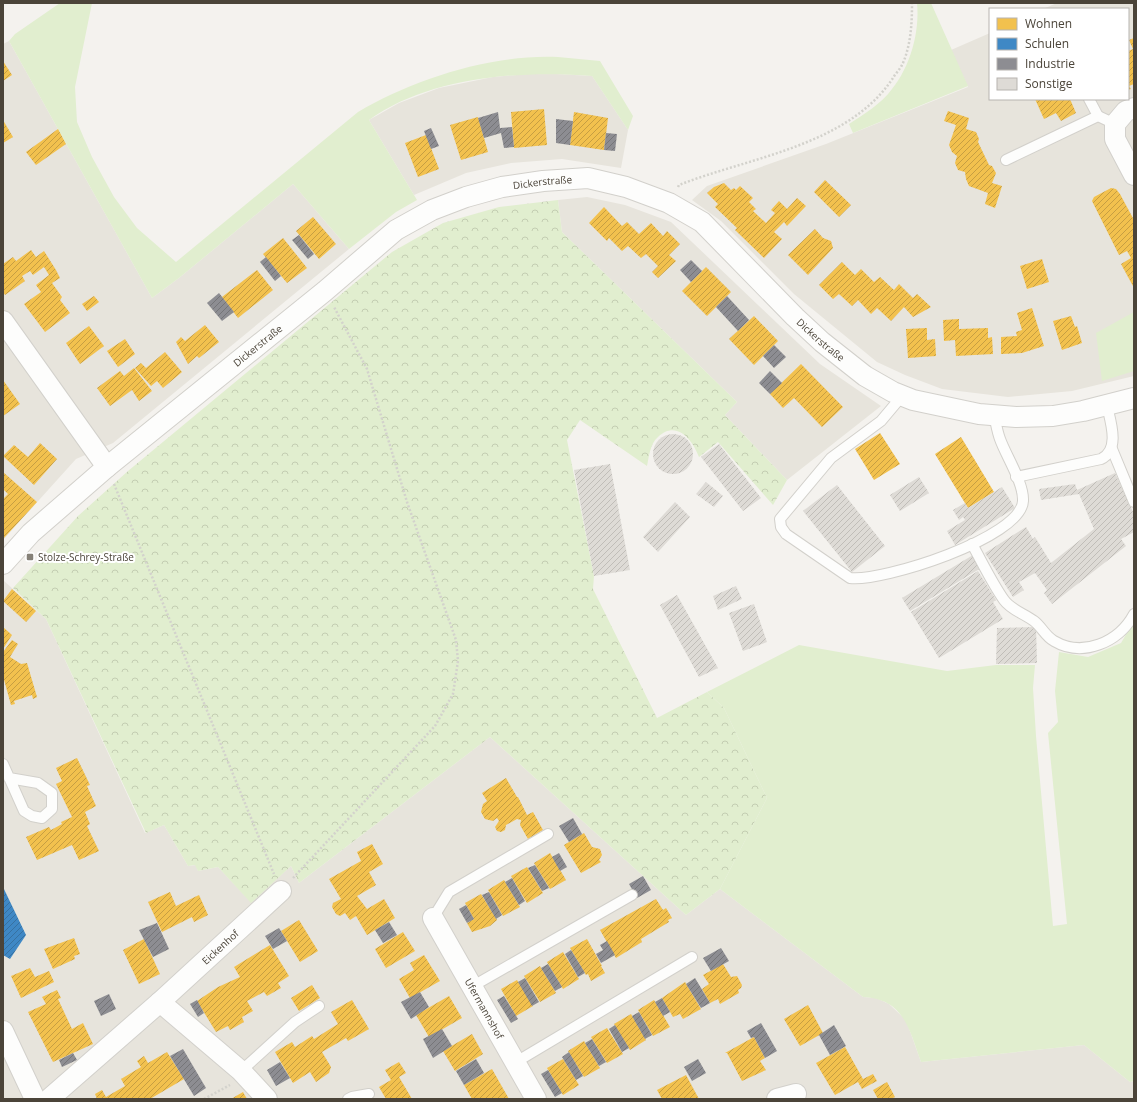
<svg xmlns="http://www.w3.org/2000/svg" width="1137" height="1102" font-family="'Open Sans',sans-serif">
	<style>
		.residential { fill: #e7e4dc }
		.green { fill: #e1eecf }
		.forest { fill: url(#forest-crowns) }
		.homes { fill: url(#homes-hatch) }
		.schools { fill: url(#schools-hatch) }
		.industry { fill: url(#industry-hatch) }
		.building { fill: url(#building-hatch) }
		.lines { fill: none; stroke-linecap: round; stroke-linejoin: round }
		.lane-casing { stroke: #d2d0cb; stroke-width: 12 }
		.street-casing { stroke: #d2d0cb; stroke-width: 22 }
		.path { stroke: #d3d2cc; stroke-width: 2.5; stroke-dasharray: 2 2; stroke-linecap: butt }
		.lane { stroke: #fdfdfc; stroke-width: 10 }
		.street { stroke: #fdfdfc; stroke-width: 20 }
		.poi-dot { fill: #868178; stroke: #fff; stroke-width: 1.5 }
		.labels { text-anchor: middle; stroke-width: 4; stroke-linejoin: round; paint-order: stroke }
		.street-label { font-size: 10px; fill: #4b4439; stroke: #fff }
		.poi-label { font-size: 10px; fill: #4b4439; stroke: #fff; text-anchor: start }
	</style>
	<defs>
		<pattern id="forest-crowns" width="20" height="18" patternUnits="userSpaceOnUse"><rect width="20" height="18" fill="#e1eecf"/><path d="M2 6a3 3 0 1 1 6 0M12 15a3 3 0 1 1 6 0" fill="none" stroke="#c3cdb2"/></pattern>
		<pattern id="homes-hatch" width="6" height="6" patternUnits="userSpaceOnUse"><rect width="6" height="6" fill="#f2c14e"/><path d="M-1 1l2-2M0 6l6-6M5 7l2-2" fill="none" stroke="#c69e42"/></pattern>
		<pattern id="schools-hatch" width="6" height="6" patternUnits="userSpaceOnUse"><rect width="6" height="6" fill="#3f88c5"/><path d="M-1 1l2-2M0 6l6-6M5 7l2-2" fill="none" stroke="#3771a1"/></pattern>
		<pattern id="industry-hatch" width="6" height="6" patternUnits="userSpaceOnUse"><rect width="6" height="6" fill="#8d8d92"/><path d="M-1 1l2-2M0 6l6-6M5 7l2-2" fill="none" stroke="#757578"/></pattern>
		<pattern id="building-hatch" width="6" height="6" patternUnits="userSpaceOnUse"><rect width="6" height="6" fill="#dedbd6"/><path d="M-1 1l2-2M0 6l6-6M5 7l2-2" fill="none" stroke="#c0bdb8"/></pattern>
	</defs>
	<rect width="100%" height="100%" fill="#f4f2ee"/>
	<g class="residential">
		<path d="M1057,3H1134V376L1072,391L1008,397L942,389L905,375L877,362L794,294L721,221L692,200L707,186L826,144L968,87L951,50L990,33V99H1128V9H1043Z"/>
		<path d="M9,41L152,298L179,278L293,184L349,249L113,443L76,459L3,540V44Z"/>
		<path d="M538,73L592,76L628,130L621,168L562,159L511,163L466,173L414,195L369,120L399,103L439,88L493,77Z"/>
		<path d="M587,197L625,205L671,222L820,364L881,406L787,480L725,415L737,402L562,232L558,200Z"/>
		<path d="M3,580L46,619L145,833L164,825L188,866L196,865L198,871L218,867L251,902L291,866L299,883L490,737L686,915L720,889L863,997L876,998L889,1004L906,1020L921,1062L1084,1045L1130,1082L1134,1081V1099H3Z"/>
	</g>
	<g class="green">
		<path d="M60,3H92L75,87L77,122L92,157L114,197L137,228L176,262L358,112C414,79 491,54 558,57C572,58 586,60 600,61L633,116L628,130L592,76C521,70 429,77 369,120L417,200L396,212L349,249L293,184L179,278L152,298L9,41L15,34Z"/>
		<path d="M917,3H931L968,86L853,133L849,124C864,114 881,104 892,89C910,67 920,32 917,3Z"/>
		<path d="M1134,312V371L1102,381L1096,333Z"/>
		<path d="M1134,621V1081L1130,1082L1084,1045L921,1062C909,1029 904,999 863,997L720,889L767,798L724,708L707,692L799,645L947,671L996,665H1035L1033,688L1036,736L1053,926L1067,924L1048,733L1058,722L1055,691L1059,652L1088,657L1121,643Z"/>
	</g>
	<path class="forest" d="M558,200L562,232L737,402L725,415L787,480L773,505L718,442L699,457C693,441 677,419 658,437C650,444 649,456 647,466L580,420L567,440L594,576L593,589L657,718L707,692L724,708L767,798L720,889L686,915L490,737L299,883L291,866L251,903L218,867L198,871L195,865L188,866L164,825L146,833L46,619L13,588L78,516L128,471L392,252L443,223L499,207Z"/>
	<g class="homes">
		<path d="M1134,38V84L1129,86L1131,89L1128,90V51L1133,49L1129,40Z"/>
		<path d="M3,61L12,75L3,81Z"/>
		<path d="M1035,99H1070L1076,113L1061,121L1056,113L1044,119Z"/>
		<path d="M544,109L547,145L514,148L511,112Z"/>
		<path d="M948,111L969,118L966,129L976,132L979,139L978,142L989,165L992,166L996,173L992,183L1002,186L995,208L985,204L988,193L969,186L966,179L965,172L958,170L955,163L957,156L952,152L949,145L956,125L944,121Z"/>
		<path d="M574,112L608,118L604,150L570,145Z"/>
		<path d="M478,117L488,152L461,160L450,125Z"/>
		<path d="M3,120L13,137L3,143Z"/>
		<path d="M58,129L66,144L36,165L26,152Z"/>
		<path d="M426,135L439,169L418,177L405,143Z"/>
		<path d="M825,180L851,205L839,217L814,192Z"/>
		<path d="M724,183L731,190L734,188L736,190L740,186L753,198L749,202L756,209L753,211L766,223L775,213L771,210L779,201L787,209L797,198L806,206L787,226L784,222L774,232L782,239L764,258L735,230L737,228L715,207L718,204L707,193L714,187Z"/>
		<path d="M1111,188L1116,189L1120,194L1134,220V288L1121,264L1131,258L1127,251L1119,255L1092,201L1094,197Z"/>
		<path d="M604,207L622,226L627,222L639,234L651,223L663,236L667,231L680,244L669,255L676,261L658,278L652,272L658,266L646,254L641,258L628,246L622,251L609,238L607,241L589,223Z"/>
		<path d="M313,217L336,244L319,259L296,231Z"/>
		<path d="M815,229L823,238L831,241L833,248L808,275L788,255Z"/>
		<path d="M283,238L307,268L287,283L263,254Z"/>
		<path d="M31,250L36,257L44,251L56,270L60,278L52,283L62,297L60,300L70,313L45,332L24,304L41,292L36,285L49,275L44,267L33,275L30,271L22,276L25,281L5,295L3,292V264L13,257L16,261Z"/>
		<path d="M1042,259L1049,282L1027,289L1020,266Z"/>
		<path d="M842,262L855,275L861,269L874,282L880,277L894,290L899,284L913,298L917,294L931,307L913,317L904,307L891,321L877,308L871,314L858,300L852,306L839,294L833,299L819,285Z"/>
		<path d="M706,267L731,292L707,316L682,291Z"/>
		<path d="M257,270L273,290L238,318L222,297Z"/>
		<path d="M94,296L99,302L87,311L82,304Z"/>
		<path d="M1032,308L1044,346L1022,353L1001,354V337L1017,336L1016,332L1022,330L1017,313Z"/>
		<path d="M754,316L778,341L754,365L729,339Z"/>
		<path d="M1071,316L1075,327L1077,326L1082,343L1062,350L1053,321Z"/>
		<path d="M959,319V329L988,328V338L992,337L993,354L956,356L955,340L944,341L943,320Z"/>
		<path d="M205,325L219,342L199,358L197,356L188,364L176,342L181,337L185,341Z"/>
		<path d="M89,326L104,346L80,364L66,343Z"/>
		<path d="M927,328V340L935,339L936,356L908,358L906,329Z"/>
		<path d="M125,339L135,354L118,367L107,351Z"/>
		<path d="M165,352L182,372L163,388L157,381L151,386L135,368L141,363L146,368Z"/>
		<path d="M801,364L843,407L822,427L794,398L783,408L770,394Z"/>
		<path d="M134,368L152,391L139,401L132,390L110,406L97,388L120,371L124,376Z"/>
		<path d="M3,380L20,404L3,416Z"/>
		<path d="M880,433L900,464L874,480L855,449Z"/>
		<path d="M961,437L994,492L968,508L935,454Z"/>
		<path d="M40,443L57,459L34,485L3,456L14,445L28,457Z"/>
		<path d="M3,472L37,502L4,538L3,499L8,494L3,489Z"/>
		<path d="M12,589L36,611L26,622L3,601Z"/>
		<path d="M3,627L12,635L3,649Z"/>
		<path d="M12,640L18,644L10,657L21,664L27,663L37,697L33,699L32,695L14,701L15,704L11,705L3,676V652Z"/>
		<path d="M77,758L90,785L87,786L96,806L85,812L90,824L87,826L99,851L79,860L72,845L37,860L26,837L49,827L51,830L62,824L61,822L72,817L56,784L62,781L56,768Z"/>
		<path d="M506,778L517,797H518L527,815L533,812L543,830L528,839L520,825L521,820L517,819L506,825L505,830L501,832L497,831L495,827L499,821L497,818L493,821L485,819L481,812L483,804L487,801L482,793Z"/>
		<path d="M584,833L592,847L600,849L602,855L599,860L601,862L581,873L564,845Z"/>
		<path d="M372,844L383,864L369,872L376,885L357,896L367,909L384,899L395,918L367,935L356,916L350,920L345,913L340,916L336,914L332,907L333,903L341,899L329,879L361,861L357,852Z"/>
		<path d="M550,853L566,880L550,889L534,863Z"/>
		<path d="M527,867L543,893L527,903L511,876Z"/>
		<path d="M504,880L520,907L503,916L488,890Z"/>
		<path d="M170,892L176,906L199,895L208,915L194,922L192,917L162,932L148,902Z"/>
		<path d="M481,894L497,920L490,926L472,932L467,923L474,919L465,903Z"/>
		<path d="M656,899L663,910L666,908L672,918L668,920L669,922L641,939L642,942L616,958L600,930Z"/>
		<path d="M299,920L318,951L300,962L281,931Z"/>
		<path d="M403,932L415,951L386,968L375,949Z"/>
		<path d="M74,938L80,954L74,956L75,959L53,969L44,949Z"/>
		<path d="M144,939L160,974L139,984L123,950Z"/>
		<path d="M587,939L602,966H601L605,973L591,981L588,974L586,975L570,948Z"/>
		<path d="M270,945L289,976L278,983L281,988L267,996L264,992L247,1001L253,1011L242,1017L244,1022L230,1030L228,1026L216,1032L197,1001L218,987L240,977L234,967Z"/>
		<path d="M563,952L579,979L563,989L547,962Z"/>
		<path d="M424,955L440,981L410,998L399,979L414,970L410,963Z"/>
		<path d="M723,964L731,977L737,976L742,985L741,988L738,990L739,993L720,1004L718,999L710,1003L702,989L709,984L703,975Z"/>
		<path d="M540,966L556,993L540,1002L524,976Z"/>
		<path d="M30,968L35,977L49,971L54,982L21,998L11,976Z"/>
		<path d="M517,980L533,1006L516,1016L501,989Z"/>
		<path d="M685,982L701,1009L683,1019L680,1014L673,1017L662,998Z"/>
		<path d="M312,985L320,998L299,1011L291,998Z"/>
		<path d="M57,990L61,998L58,999L72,1029L83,1023L93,1044L53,1062L28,1012L46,1004L42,997Z"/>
		<path d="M449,996L462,1018L429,1037L416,1015Z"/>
		<path d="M352,1000L369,1029L348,1041L346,1038L322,1052L331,1067L329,1073L316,1082L310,1072L293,1083L275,1052L292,1042L295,1047L312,1036L314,1039L338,1024L331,1012Z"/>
		<path d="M654,1000L670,1027L653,1036L638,1010Z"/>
		<path d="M808,1005L823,1033L800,1046L784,1019Z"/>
		<path d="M631,1014L646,1040L630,1050L614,1024Z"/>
		<path d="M607,1028L623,1054L607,1063L591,1037Z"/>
		<path d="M472,1034L483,1054L455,1071L443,1051Z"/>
		<path d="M754,1037L765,1058L760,1061L766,1070L742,1081L727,1053H725Z"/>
		<path d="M584,1041L600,1068L584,1077L568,1051Z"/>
		<path d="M845,1047L863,1079L873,1074L877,1081L862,1089L858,1082L835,1095L816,1063Z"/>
		<path d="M167,1052L184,1079L150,1099H97L95,1094L102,1090L106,1097L125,1086L121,1079L141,1067L137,1061L144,1056L148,1063Z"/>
		<path d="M563,1059L579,1085L563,1095L547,1068Z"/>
		<path d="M399,1062L406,1073L399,1077L412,1099H386L379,1087L391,1080L385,1070Z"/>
		<path d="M492,1069L509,1099H472L464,1085Z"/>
		<path d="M686,1075L699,1099H662L657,1090Z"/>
		<path d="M887,1082L895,1097L891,1099H878L873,1090Z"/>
		<path d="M243,1092L247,1099H231Z"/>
	</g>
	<path class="schools" d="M3,887L26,935L10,959L3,955Z"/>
	<g class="industry">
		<path d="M498,112L500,128L512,127L514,147L504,148L501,133L484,138L478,118Z"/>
		<path d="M556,119L573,121L570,145L556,143Z"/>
		<path d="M431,128L439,146L431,149L424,131Z"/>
		<path d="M606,133L617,134L615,151L604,150Z"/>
		<path d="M299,235L314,254L308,259L292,240Z"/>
		<path d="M266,257L281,276L275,281L260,262Z"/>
		<path d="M691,260L702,271L691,282L680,270Z"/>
		<path d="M219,293L234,312L222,321L207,303Z"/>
		<path d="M727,296L749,320L738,331L716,307Z"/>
		<path d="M774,345L786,357L774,368L763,356Z"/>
		<path d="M770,371L782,383L770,394L759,383Z"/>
		<path d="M573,818L582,834L569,842L559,826Z"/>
		<path d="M559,853L567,867L560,871L552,857Z"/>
		<path d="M535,865L549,888L542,891L528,868Z"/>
		<path d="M643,876L651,890L637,898L629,884Z"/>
		<path d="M512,878L525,901L519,905L505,882Z"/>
		<path d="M489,892L502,915L496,919L482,895Z"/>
		<path d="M466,905L474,919L467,923L459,909Z"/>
		<path d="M389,922L397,935L383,943L375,930Z"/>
		<path d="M157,923L169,949L153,957L139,930Z"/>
		<path d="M279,928L287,941L273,949L265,936Z"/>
		<path d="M607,941L615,955L601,963L596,954L603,950L600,945Z"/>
		<path d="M721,948L729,961L711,971L703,958Z"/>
		<path d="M571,950L585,973L578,977L565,954Z"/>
		<path d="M548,964L562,987L555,991L541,968Z"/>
		<path d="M525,978L539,1002L532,1006L518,982Z"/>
		<path d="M695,978L710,1003L701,1008L686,984Z"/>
		<path d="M420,992L429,1007L411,1019L401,1002Z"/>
		<path d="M109,994L116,1009L101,1016L94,1001Z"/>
		<path d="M504,996L518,1019L511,1023L497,1000Z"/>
		<path d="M662,998L670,1012L663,1016L655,1002Z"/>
		<path d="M197,1000L204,1013L198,1017L190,1004Z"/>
		<path d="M639,1012L652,1035L645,1039L632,1016Z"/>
		<path d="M761,1023L777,1051L765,1058L754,1037L751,1038L747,1031Z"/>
		<path d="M615,1025L629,1048L622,1052L609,1029Z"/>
		<path d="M834,1025L846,1046L830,1055L819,1035Z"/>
		<path d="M442,1029L452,1046L433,1058L423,1039Z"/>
		<path d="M592,1039L606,1062L599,1066L585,1043Z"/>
		<path d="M183,1049L206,1088L194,1096L170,1056Z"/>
		<path d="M569,1052L583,1076L576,1080L562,1057Z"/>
		<path d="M73,1053L77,1060L62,1067L59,1060Z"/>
		<path d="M476,1059L484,1073L464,1085L456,1071Z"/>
		<path d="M698,1059L706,1073L692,1081L684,1067Z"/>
		<path d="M280,1062L290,1078L276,1086L267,1070Z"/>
		<path d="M548,1070L562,1093L555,1097L541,1074Z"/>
	</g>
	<g class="building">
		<circle cx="673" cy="454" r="20"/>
		<path d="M719,444L761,498L743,511L701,457Z"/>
		<path d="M610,464L630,570L594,576L574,470Z"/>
		<path d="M1115,473L1134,514V532L1121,539L1126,546L1052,604L1044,593L1047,590L1035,573L1019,582L1024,590L1013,597L985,553L1026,527L1033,539L1035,537L1051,563L1094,529L1079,494L1041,500L1039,489L1075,484L1077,490Z"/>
		<path d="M919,477L929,493L900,511L890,495Z"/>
		<path d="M706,482L723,496L714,507L696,494Z"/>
		<path d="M837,485L885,546L852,572L803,511Z"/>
		<path d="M1002,487L1015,508L955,545L947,531L965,520L963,517L959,520L953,510L965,503L968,508Z"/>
		<path d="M675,502L690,517L658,552L643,537Z"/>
		<path d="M973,555L981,568L910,611L902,598Z"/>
		<path d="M978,571L996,600L993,602L1003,619L939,658L911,612Z"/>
		<path d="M736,586L742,599L718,610L713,596Z"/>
		<path d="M677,595L718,668L699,677L660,605Z"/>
		<path d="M754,604L767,642L743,651L729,613Z"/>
		<path d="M1036,627L1037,663L996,664L997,628Z"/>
	</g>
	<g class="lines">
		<defs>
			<g id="lane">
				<path d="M1089,99L1098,116"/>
				<path d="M1006,160L1098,116L1115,124"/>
				<path d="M902,396L881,421L831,458L780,519L781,527L786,534L850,578C882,582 1021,538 1023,501C1024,483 1006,456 1000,439C997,431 996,423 994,415"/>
				<path d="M1112,449L1134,502"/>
				<path d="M1016,477L1101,459C1120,450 1111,423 1107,406"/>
				<path d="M972,544C982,562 992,583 1004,600C1011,610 1025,614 1034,621C1042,627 1045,636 1054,641C1083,658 1119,642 1134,614"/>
				<path d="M3,764L24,811L32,816L42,818L52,809V793L38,783L9,778"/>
				<path d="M433,918L449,892L548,834"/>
				<path d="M473,986L632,895"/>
				<path d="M516,1062L692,957"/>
				<path d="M241,1071L295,1022L319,1006"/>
				<path d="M348,1099L352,1097L369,1094"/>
			</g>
			<g id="street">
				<path d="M1134,108L1126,111L1115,124V139L1134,175"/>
				<path d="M3,321L107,467"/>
				<path id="s1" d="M3,564L31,533L107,467L325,291L396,230L432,210L466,197L502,187L543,181L588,178L626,187L669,203L702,222L795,317L822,342L865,376L893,392L913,400L979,414L1016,417L1053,416L1083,411L1134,398"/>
				<path id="s2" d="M433,918L536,1099"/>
				<path d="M160,1002L241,1071L267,1099"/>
				<path d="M3,1031L35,1099"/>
				<path id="s3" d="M49,1099L160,1002L281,891"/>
				<path d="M777,1099L796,1094"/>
			</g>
		</defs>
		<use href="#lane" class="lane-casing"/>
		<use href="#street" class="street-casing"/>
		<g class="path">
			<path d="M678,187L679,185C750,157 848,146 893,78C896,73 901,68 903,63C911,44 912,23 912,3"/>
			<path d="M114,484L274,874"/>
			<path d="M293,878L435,726L453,694L458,661L456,640L407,502L367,369L334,307"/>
			<path d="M204,1099L230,1085"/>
		</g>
		<use href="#lane" class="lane"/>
		<use href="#street" class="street"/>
	</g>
	<rect class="poi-dot" x="26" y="553" width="8" height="8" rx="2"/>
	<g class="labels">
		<g class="street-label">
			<text dy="4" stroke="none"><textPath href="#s1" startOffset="672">Dickerstraße</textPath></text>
			<text dy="4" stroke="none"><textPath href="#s1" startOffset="1008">Dickerstraße</textPath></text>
			<text dy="4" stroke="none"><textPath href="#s1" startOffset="336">Dickerstraße</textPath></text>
			<text dy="4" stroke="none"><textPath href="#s3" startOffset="229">Eickenhof</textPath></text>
			<text dy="4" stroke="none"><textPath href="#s2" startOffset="104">Ufermannshof</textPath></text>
		</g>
		<g class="poi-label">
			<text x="38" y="561">Stolze-Schrey-Straße</text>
		</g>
	</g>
	<rect width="1137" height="1102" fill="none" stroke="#4b4439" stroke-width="8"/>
	<rect x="989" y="8" width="140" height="92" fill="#ffffff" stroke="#b7b4b0"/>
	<rect x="997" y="18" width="20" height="12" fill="#f2c14e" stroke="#b7b4b0"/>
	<text x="1025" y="28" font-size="12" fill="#4b4439">Wohnen</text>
	<rect x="997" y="38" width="20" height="12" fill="#3f88c5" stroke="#b7b4b0"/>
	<text x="1025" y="48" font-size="12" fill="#4b4439">Schulen</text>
	<rect x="997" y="58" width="20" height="12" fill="#8d8d92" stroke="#b7b4b0"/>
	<text x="1025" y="68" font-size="12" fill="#4b4439">Industrie</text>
	<rect x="997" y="78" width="20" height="12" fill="#dedbd6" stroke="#b7b4b0"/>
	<text x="1025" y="88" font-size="12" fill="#4b4439">Sonstige</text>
</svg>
